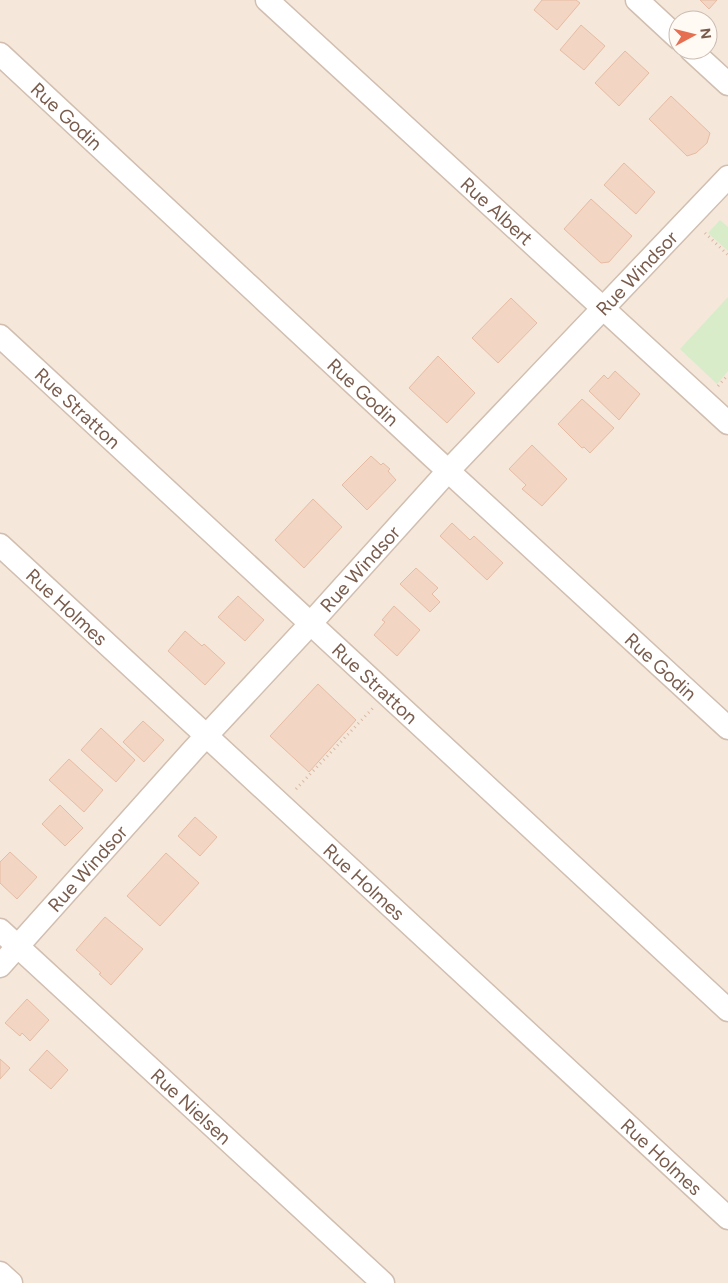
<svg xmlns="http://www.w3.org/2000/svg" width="728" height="1283" font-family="Figtree,sans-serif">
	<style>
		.residential { fill: #f5e8da; fill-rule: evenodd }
		.green { fill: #d8ecc9 }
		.building { fill: #f3d5c3; stroke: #e6bba3 }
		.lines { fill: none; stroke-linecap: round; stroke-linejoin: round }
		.minor-casing { stroke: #d1beb0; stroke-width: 25 }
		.path { stroke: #d9b8a5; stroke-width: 3; stroke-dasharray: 1 4; stroke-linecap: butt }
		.minor { stroke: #fff; stroke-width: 22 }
		.labels { text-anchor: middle; stroke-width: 4.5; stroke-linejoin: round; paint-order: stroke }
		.street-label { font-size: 19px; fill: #7a5c4d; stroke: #fffaf3 }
	</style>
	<rect width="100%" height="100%" fill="#fdf6ec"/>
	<path class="residential" d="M0,0H728V1283H0ZM678,20H708V50H678Z"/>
	<g class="green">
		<path d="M720,220L728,227V251L708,233Z"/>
		<path d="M728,297V371L717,384L680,349Z"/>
	</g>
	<g class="building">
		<path d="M542,0H576L580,3L557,30L534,10Z"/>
		<path d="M700,0H717L709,9Z"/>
		<path d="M581,25L605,46L584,70L560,50Z"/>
		<path d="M625,51L649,73L619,106L595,83Z"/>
		<path d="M671,96L710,133L707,143L696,153L687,156L649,119Z"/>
		<path d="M624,163L655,192L636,214L604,185Z"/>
		<path d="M591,199L632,236L609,262L601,263L564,229Z"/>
		<path d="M511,298L537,323L498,363L472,338Z"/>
		<path d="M438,356L475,393L447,423L409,388Z"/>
		<path d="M615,371L640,394L619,420L589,391L604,375L608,379Z"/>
		<path d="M582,399L614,428L590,453L584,447L582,448L558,424Z"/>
		<path d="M532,445L567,479L542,506L522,489L526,485L509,469Z"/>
		<path d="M371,456L381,465L383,463L390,469L388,471L396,480L367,510L342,485Z"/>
		<path d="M313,499L342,527L304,568L275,540Z"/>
		<path d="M452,523L470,540L474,536L503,563L487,580L440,536Z"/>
		<path d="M416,568L438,588L432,594L440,602L430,612L400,584Z"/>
		<path d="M238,596L264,620L245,641L218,617Z"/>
		<path d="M394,606L420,630L397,656L374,635L385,622L382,620Z"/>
		<path d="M185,631L202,646L204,644L225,663L205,685L168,651Z"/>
		<path d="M318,684L356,720L309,772L270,736Z"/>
		<path d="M143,721L164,740L144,762L123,742Z"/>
		<path d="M101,728L135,760L116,782L81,750Z"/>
		<path d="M69,759L103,790L84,812L49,780Z"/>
		<path d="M60,805L83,828L65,846L42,824Z"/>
		<path d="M195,817L217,837L200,856L178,836Z"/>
		<path d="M10,852L37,877L17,899L0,883V862Z"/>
		<path d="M166,853L199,883L160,926L127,896Z"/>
		<path d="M105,917L143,949L111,985L99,974L101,973L76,950Z"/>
		<path d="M27,999L49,1020L30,1041L22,1033L20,1036L5,1023Z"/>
		<path d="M47,1050L68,1070L51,1089L29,1070Z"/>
		<path d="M0,1059L10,1068L0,1079Z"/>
	</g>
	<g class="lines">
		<defs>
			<g id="minor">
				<path id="s1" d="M267,0L728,423"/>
				<path d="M637,0L678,38"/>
				<path d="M691,50L728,84"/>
				<path id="s2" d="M0,54L433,457L728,728"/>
				<path id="s3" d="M0,336L728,1010"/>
				<path id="s4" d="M0,545L728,1218"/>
				<path id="s5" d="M0,930L383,1283"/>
				<path id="s6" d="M0,966L194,749L301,634L448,471L728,177"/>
				<path d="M0,1273L11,1283"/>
			</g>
		</defs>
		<use href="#minor" class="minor-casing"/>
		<g class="path">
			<path d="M705,233L728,255"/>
			<path d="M718,386L728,375"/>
			<path d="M296,789L373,708"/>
		</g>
		<use href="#minor" class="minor"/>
	</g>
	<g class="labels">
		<g class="street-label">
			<text dy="7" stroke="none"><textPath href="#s2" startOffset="91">Rue Godin</textPath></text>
			<text dy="7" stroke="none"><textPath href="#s1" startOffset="312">Rue Albert</textPath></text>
			<text dy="7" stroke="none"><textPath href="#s6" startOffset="941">Rue Windsor</textPath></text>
			<text dy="7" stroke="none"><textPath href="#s2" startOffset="496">Rue Godin</textPath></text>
			<text dy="7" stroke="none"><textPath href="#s3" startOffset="106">Rue Stratton</textPath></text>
			<text dy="7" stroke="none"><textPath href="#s6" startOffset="536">Rue Windsor</textPath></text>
			<text dy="7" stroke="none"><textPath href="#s4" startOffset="91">Rue Holmes</textPath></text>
			<text dy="7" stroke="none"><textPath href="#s2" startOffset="901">Rue Godin</textPath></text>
			<text dy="7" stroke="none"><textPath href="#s3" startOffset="511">Rue Stratton</textPath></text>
			<text dy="7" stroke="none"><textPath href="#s6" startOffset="131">Rue Windsor</textPath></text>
			<text dy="7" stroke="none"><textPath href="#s4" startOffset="496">Rue Holmes</textPath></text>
			<text dy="7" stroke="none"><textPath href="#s5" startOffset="260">Rue Nielsen</textPath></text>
			<text dy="7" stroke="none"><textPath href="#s4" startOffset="901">Rue Holmes</textPath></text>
		</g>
	</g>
	<g transform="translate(693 35) rotate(83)"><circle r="24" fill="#fffaf3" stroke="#cabbb1"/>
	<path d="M0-4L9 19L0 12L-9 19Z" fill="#e76f51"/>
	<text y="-8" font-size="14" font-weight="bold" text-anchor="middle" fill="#7a5c4d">N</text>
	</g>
</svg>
